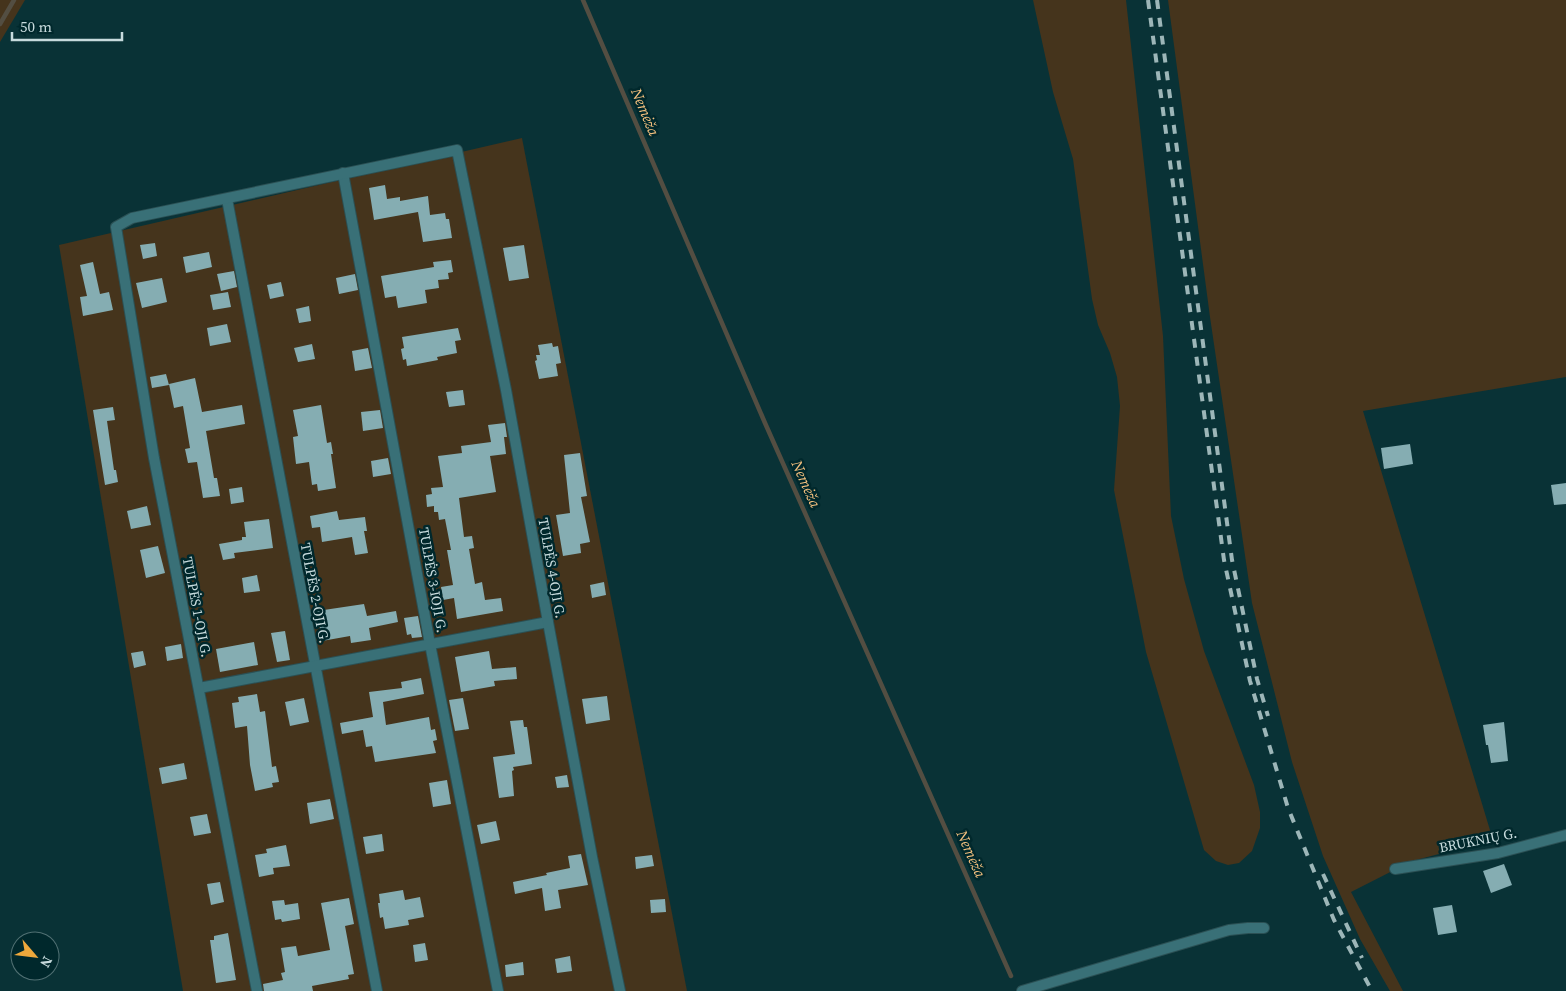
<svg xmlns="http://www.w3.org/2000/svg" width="1566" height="991" font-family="'Source Serif 4',serif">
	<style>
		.green { fill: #45341c }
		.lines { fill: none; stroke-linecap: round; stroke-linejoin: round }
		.stream { stroke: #534e42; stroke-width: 4.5 }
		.building { fill: #85adb2 }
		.street-casing { stroke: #2b5054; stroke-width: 12 }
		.street { stroke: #397077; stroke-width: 10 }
		.rail { stroke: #9db6b8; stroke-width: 4; stroke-dasharray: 9 9; stroke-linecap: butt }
		.labels { text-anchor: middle; stroke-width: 5; stroke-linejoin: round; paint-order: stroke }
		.street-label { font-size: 14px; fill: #c7dbdd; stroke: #00282c }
		.water-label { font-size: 15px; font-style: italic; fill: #f4c17f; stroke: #00282c }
	</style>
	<rect width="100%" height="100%" fill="#093236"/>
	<g class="green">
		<path d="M0,0H25L0,42Z"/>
		<path d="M1033,0H1126L1163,336L1171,516L1184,579L1204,651L1254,785L1260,812V828L1252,851L1239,863L1228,865L1216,861L1204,850L1146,652L1114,490L1120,406L1117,377L1110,353L1098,325L1092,299L1073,159L1053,92Z"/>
		<path d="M1168,0H1566V377L1363,411L1493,840L1412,861L1351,892L1403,991H1390L1360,939L1323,856L1292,762L1252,603L1210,317Z"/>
		<path d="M522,138L687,991H183L59,245Z"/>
	</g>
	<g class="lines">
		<g class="stream">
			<path d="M583,0L765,423L1011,976"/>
			<path d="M0,24L14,0"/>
		</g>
	</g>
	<g class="building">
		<path d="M385,185L387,199L400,197V201L428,196L430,215L445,213L446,219H449L452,238L423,242L418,212L374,220L369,188Z"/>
		<path d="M155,243L157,256L143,259L140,245Z"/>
		<path d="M524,245L529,278L509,281L503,248Z"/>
		<path d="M209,252L212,267L186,273L183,257Z"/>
		<path d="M451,260L453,272L448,273L449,279L438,280L439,288L425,290L427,303L398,308L396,296L385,298L381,276L434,267L433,262Z"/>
		<path d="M93,262L100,294L109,292L113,310L83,316L80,297L87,296L80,265Z"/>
		<path d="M234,271L237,287L221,291L217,274Z"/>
		<path d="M355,274L358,290L339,294L336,278Z"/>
		<path d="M162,278L167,302L142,308L136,283Z"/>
		<path d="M281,282L284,296L270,299L267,285Z"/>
		<path d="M228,292L231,307L213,310L210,295Z"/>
		<path d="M309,306L311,321L299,323L296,309Z"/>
		<path d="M227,324L231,342L210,346L207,328Z"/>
		<path d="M458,328L461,340L455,341L457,353L437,357L438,360L407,366L406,359L403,360L401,349L404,348L402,337Z"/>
		<path d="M552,343L553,347L558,346L561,363L556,364L558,376L539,379L535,361L537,360L536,355H540L538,345Z"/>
		<path d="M312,344L315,359L298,362L294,348Z"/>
		<path d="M368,348L372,368L355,371L352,351Z"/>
		<path d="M166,374L169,385L152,388L150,377Z"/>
		<path d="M195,378L202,412L242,405L245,424L206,431L214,478H217L220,496L203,498L197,462L188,463L185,449L190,448L183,406L174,408L169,384Z"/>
		<path d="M463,390L465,405L449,407L446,392Z"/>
		<path d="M321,405L327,443L331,442L333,454H331L336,488L318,491L317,484L312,485L309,462L296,464L293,437L298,436L293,410Z"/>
		<path d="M113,407L115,420L107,421L114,470H116L118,482L105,485L93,410Z"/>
		<path d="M380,410L383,428L363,431L361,412Z"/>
		<path d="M505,423L507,437H504L506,454L490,456L496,492L459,498L464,537L472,536L474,548L469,549L475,584L482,582L485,600L501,598L503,611L457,619L454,598L443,600L441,587L453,585L447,550H451L445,519L439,520L438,512H434V506L427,507L426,495L432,494L431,488L443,487L438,456L462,453L461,446L491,442L488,425Z"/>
		<path d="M1410,444L1413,464L1384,469L1381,448Z"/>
		<path d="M580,453L587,496L581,497L590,542L580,544L581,553L563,556L556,515L570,513L564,455Z"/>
		<path d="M388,458L391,474L373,477L371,461Z"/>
		<path d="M1566,483V504L1554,505L1551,485Z"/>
		<path d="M242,487L244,502L231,504L229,489Z"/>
		<path d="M147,506L151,525L131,529L127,511Z"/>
		<path d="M337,511L339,520L365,517L367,531H364L368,553L355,555L352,537L322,542L320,527L312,528L310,516Z"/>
		<path d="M269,519L273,548L234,553L235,558L223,560L219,544L242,540V537H246L244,522Z"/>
		<path d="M158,546L165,573L146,578L140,550Z"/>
		<path d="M257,575L260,591L244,593L242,578Z"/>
		<path d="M604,582L606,595L592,598L590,585Z"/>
		<path d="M364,604L367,616L396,611L398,622L369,628L371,640L351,643L350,636L322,641L317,611Z"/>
		<path d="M418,616L422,637L412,638L411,634L407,635L404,618Z"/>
		<path d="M285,631L290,660L277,662L271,633Z"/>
		<path d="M254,642L258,665L220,672L216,649Z"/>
		<path d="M181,644L183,658L167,661L165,647Z"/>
		<path d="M143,651L146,665L134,668L131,653Z"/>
		<path d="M489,651L492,669L516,667L517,679L494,681L495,686L461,692L455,657Z"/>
		<path d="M421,678L424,694L383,702L386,725L429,717L431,730L435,729L437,740L433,741L436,753L375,762L372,746L366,747L363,730L342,734L340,723L373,717L369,692L402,688L401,682Z"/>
		<path d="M257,694L260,712L265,711L272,767L276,766L279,782L272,783L273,787L255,791L250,765L247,726L235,728L232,703L239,702L238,697Z"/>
		<path d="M607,696L610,720L586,724L582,699Z"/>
		<path d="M304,698L309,722L290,726L285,702Z"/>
		<path d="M463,698L469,729L455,731L449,700Z"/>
		<path d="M523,720L524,727H527L532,764L513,767L514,770L512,771L514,796L499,798L493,757L515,754L510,721Z"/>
		<path d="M1504,722L1508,761L1491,763L1488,745H1486L1483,725Z"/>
		<path d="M184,763L187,779L162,784L159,768Z"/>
		<path d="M567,775L569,787L557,788L555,777Z"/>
		<path d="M447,780L451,804L433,807L429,783Z"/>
		<path d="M330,799L334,819L310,824L307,803Z"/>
		<path d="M207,814L211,833L194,836L190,817Z"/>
		<path d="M496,821L500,840L481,844L477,825Z"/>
		<path d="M382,834L384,851L366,854L363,837Z"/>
		<path d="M286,845L290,866L273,868L274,874L259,877L255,855L267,853L266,849Z"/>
		<path d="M581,854L588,885L558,890L561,908L545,911L542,888L515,894L513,882L547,875L546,873L570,868L568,856Z"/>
		<path d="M652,855L654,866L636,869L635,857Z"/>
		<path d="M1504,864L1512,885L1491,893L1483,871Z"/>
		<path d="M220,882L224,902L211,905L207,884Z"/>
		<path d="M403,890L405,900L420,897L424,917L408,920L409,925L385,929L383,917L380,918L378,903H380L379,894Z"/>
		<path d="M349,898L354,924L345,926L354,974L348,975L349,979L312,986L313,991H264L263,984L283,980L281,973L285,972L281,948L296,946L298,956L330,950L321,903Z"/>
		<path d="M665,899L666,912L651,913L650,900Z"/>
		<path d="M284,900L285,905L298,903L300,919L282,922L281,919L275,920L272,901Z"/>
		<path d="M1452,905L1457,932L1438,935L1433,908Z"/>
		<path d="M228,933L236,980L216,983L210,940H214V936Z"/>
		<path d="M425,943L428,960L415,962L413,945Z"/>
		<path d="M570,956L572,971L557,973L555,959Z"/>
		<path d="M523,962L524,975L506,977L505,965Z"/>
	</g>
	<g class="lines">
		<defs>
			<g id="street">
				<path d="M343,173L430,644L498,991"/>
				<path d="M227,199L377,991"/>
				<path d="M199,688L548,622"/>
				<path d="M1395,869L1498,853L1566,835"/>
				<path d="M257,991L154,458L116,227L132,218L457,150L506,390L548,622L592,857L620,991"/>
				<path d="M1022,991L1229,930L1248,928H1264"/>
			</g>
		</defs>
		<use href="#street" class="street-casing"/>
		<use href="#street" class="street"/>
		<g class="rail">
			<path d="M1148,0L1224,560L1250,681L1288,808L1334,920L1372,991"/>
			<path d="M1157,0L1232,560L1257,679L1268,716"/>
			<path d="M1323,874L1362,958"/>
		</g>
	</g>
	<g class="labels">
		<g class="street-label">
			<text transform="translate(552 568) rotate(80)" y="5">TULPĖS 4-OJI G.</text>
			<text transform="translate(433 580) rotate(80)" y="5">TULPĖS 3-IOJI G.</text>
			<text transform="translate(315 593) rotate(79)" y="5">TULPĖS 2-OJI G.</text>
			<text transform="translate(197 607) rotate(79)" y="5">TULPĖS 1-OJI G.</text>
			<text transform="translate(1478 840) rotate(-11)" y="5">BRUKNIŲ G.</text>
		</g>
		<g class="water-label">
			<text transform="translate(645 112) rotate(67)" y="5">Nemėža</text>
			<text transform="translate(806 484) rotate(66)" y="5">Nemėža</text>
			<text transform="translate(971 854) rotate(66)" y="5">Nemėža</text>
		</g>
	</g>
	<g transform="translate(35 956) rotate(118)"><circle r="24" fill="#00282c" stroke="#507073"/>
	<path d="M0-4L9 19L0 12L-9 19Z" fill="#eea83c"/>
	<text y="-8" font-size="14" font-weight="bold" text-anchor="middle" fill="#c7dbdd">N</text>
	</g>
	<path d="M12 32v8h110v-8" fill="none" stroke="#c7dbdd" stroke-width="2.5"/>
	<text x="20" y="32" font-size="15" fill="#c7dbdd" stroke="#00282c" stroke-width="4" paint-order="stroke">50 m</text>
</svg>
